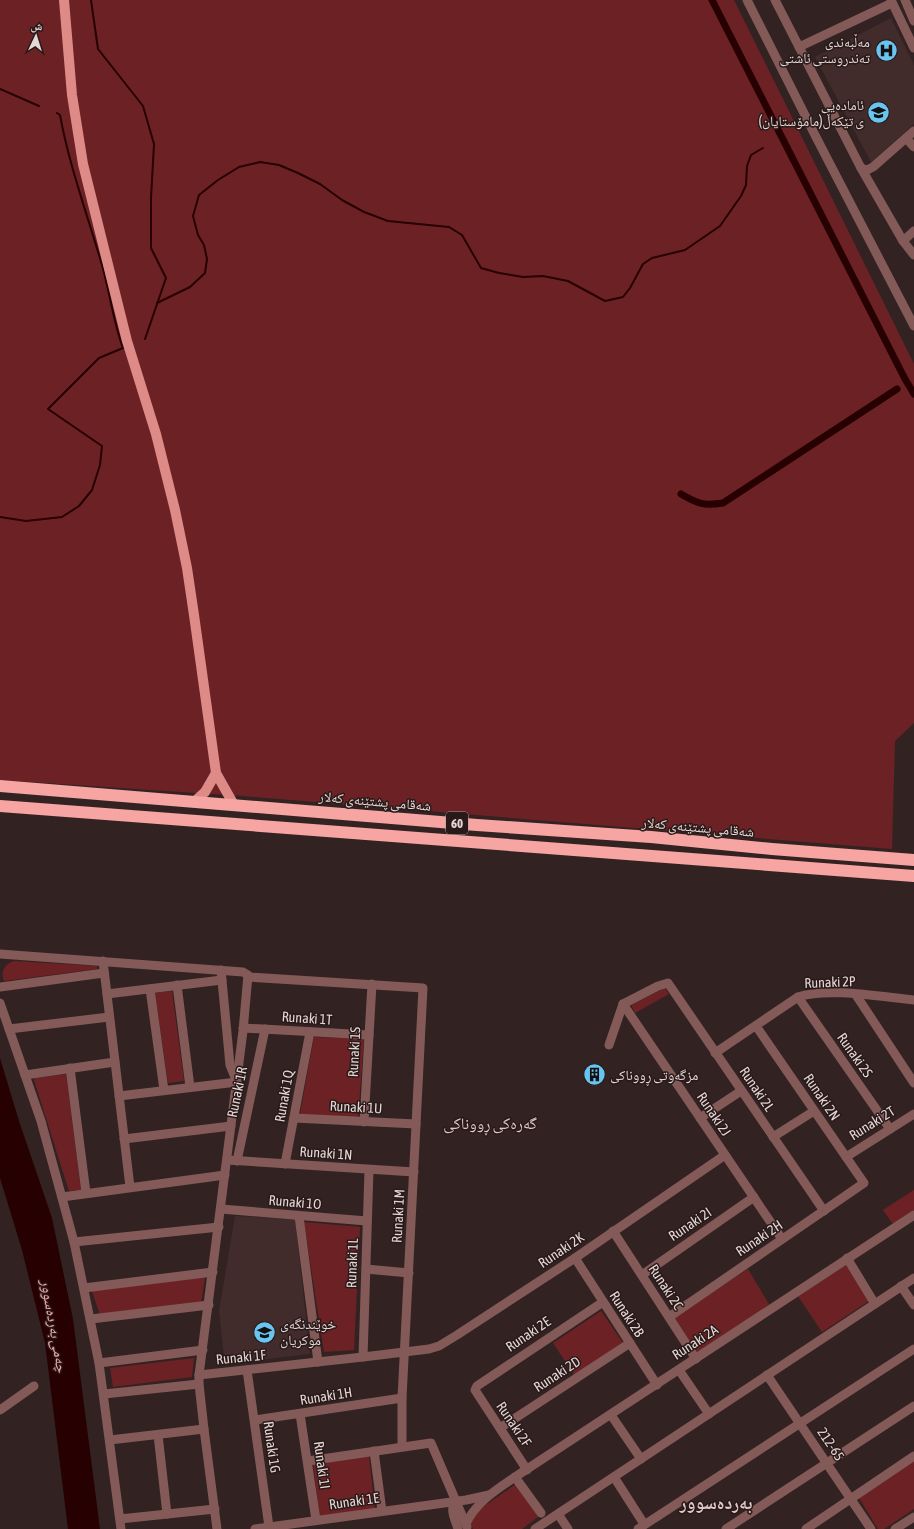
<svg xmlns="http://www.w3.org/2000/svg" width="914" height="1529" font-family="'Asap Condensed','Noto Naskh Arabic',sans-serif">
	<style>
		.built { fill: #422b2b }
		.green { fill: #6c2225 }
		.water { fill: #270002 }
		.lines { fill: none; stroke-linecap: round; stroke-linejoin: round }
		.stream { stroke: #270002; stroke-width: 2 }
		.canal { stroke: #270002; stroke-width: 7 }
		.minor { stroke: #835a58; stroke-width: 9 }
		.major { stroke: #de8b88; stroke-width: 10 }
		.highway { stroke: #f6a5a2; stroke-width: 12 }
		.labels { text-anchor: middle; stroke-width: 3; stroke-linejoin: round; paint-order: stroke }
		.shield { fill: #291918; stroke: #ab9f9e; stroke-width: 1 }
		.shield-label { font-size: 13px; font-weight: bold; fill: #e3d8d7 }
		.poi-label { font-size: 14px; fill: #e3d8d7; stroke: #291918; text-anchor: end }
		.street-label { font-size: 14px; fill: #e3d8d7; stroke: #291918 }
		.water-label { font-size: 15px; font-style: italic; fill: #f3a7a4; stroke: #291918 }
		.quarter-label { font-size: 16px; fill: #dfc9c7; stroke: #291918 }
		.district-label { font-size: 18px; font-weight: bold; fill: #dfc9c7; stroke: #291918 }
	</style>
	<rect width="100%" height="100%" fill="#322"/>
	<g class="built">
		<path d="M891,18L914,65V124L871,162L815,57Z"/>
		<path d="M235,1216L295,1219L310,1354L225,1364L219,1311Z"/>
	</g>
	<g class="green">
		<path d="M0,0H734L914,364V723L895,741L892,849L242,796L0,780Z"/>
		<path d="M14,961L97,966V969L4,981C0,971 5,964 14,961Z"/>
		<path d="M665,988L669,994L635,1013L631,1005Z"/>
		<path d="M172,991L184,1081L168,1083L155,993Z"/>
		<path d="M314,1037L364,1039L358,1118L300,1114Z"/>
		<path d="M66,1074L81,1190L69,1191L34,1080L36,1078Z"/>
		<path d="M914,1190V1210L893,1224L883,1210Z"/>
		<path d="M304,1222L360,1227L354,1350L324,1352Z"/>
		<path d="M846,1265L869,1301L822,1332L798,1296Z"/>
		<path d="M748,1269L770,1306L698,1353L674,1317Z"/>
		<path d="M205,1277L201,1303L100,1315L92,1291Z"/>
		<path d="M601,1311L623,1343L575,1376L553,1343Z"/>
		<path d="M194,1358L192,1377L113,1387L110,1368Z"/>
		<path d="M369,1456L375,1510L320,1519L313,1464Z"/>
		<path d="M914,1460V1509L884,1529H878L859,1498Z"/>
		<path d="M516,1484L538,1517L522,1529H473L470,1523L480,1509Z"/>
	</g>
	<path class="water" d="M0,1058L19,1121L52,1218L73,1319L100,1529H68L45,1343L22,1250L0,1178Z"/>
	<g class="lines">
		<g class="stream">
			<path d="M91,0L98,49L143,106L154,144L151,198V248L166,278L145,339"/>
			<path d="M0,89L39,106"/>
			<path d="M157,303L190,287L205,273L207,259L204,245L198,235L193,216L199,195L218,180L239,167L260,162L279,165L298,173L320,184L342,200L364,212L388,221L449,227L462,235L481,268L499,273L523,277L543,276L568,281L605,301L623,297L630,288L643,264L652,258L685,250L720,226L741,196L746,185L747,166L751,155L763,148"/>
			<path d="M0,517L26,521L62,517L79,506L92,490L100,465L102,446L48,409L99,358L123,348C113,321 110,293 102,265C88,217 69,165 60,115L57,113"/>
		</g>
		<g class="canal">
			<path d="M712,0L905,379L914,394"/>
			<path d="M681,494C698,504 704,506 723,503L897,389"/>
		</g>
		<g class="minor">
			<path d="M747,0L817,139L914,326"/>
			<path d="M775,0L861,168L867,170L873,167L914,131"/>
			<path d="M891,0L914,48"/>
			<path d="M905,0L914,21"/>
			<path d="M799,47L892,3"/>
			<path d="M906,138L914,147"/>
			<path d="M861,168L903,241L914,255"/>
			<path d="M903,241L914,231"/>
			<path d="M0,954L243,972L248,975L243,1031L199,1375V1384L204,1429L217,1529"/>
			<path d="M103,961L130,1187"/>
			<path d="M248,977L423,988L402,1398V1446"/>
			<path d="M177,985L190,1087"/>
			<path d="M0,987L104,973"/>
			<path d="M150,989L164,1090"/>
			<path d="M107,994L222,980"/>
			<path d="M856,995L914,1083"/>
			<path d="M798,997L890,1129"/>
			<path d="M0,1003L41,1121L74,1242L99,1363L121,1529"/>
			<path d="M623,1004L658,986L668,983L824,1211"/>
			<path d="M623,1004L782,1239"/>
			<path d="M243,1028L369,1035"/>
			<path d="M9,1029L109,1017"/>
			<path d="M609,1045L623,1004"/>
			<path d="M715,1053L798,997C827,987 882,997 914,1000"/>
			<path d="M70,1068L86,1193"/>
			<path d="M25,1075L115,1062"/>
			<path d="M119,1096L237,1082L230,1065L221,970"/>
			<path d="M294,1118L416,1124"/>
			<path d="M700,1118L741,1091"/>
			<path d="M364,1122L372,984"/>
			<path d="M773,1137L814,1111"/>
			<path d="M124,1139L231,1126"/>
			<path d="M846,1157L914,1114"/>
			<path d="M227,1160L414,1172"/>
			<path d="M237,1161L265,1029"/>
			<path d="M285,1164L310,1032"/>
			<path d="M62,1197L225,1175"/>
			<path d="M221,1209L367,1221"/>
			<path d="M299,1216L318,1362"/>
			<path d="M613,1231L696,1359"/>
			<path d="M74,1242L219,1227"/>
			<path d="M575,1258L657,1385"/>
			<path d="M847,1258L875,1304"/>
			<path d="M366,1269L409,1273"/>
			<path d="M642,1275L754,1197"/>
			<path d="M901,1286L914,1305"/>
			<path d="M84,1288L213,1272"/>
			<path d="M669,1317L864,1183L756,1026"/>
			<path d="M91,1319L209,1305"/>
			<path d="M363,1357L369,1170"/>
			<path d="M99,1363L203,1350"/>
			<path d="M247,1370L269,1527"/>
			<path d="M679,1370L709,1414"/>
			<path d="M199,1375L363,1357L429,1349L439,1346L457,1335L575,1258L725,1155"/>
			<path d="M767,1375L871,1529"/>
			<path d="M104,1394L199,1384"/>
			<path d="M0,1410L34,1386"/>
			<path d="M300,1414L316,1520"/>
			<path d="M611,1415L641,1459"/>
			<path d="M255,1420L402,1398"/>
			<path d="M500,1428L630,1343"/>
			<path d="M158,1435L167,1514"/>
			<path d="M110,1440L204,1429"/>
			<path d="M374,1451L382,1511"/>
			<path d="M308,1461L431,1443L467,1527"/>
			<path d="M527,1470L475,1390L477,1386L603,1302"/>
			<path d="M515,1477L541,1513"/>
			<path d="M614,1477L644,1524"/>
			<path d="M456,1500C449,1510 455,1519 458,1529"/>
			<path d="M558,1514L568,1529"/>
			<path d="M120,1519L215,1509"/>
			<path d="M466,1524C475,1503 496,1490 515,1477L914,1215"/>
			<path d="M255,1529L466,1500L489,1495"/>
			<path d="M535,1529L914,1278"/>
			<path d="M638,1529L914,1349"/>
			<path d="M726,1529L914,1406"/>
			<path d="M806,1529L914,1456"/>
			<path d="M895,1529L914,1517"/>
		</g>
		<g class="major">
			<path d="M64,0L72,95L83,164L127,341L156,434L175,510L187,568L194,615L216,773L234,805"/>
			<path d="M194,802L205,792L216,773"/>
		</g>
		<g class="highway">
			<path d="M0,786L477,825L651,837L772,849L914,860"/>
			<path d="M0,806L914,876"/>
		</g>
	</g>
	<defs>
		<symbol id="hospital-disc" viewBox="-11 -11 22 22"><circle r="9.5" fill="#69c4f0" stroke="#291918"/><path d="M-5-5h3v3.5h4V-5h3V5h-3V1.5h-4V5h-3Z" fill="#111"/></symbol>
		<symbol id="school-disc" viewBox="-11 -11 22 22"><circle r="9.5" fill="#69c4f0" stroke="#291918"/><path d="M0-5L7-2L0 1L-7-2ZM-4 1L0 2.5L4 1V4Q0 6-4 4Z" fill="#111"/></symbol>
		<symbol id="building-disc" viewBox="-11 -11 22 22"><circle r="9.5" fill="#69c4f0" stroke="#291918"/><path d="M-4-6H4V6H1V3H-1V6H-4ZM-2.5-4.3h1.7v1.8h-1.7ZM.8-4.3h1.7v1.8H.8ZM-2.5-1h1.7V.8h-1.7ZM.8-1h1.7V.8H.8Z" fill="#111"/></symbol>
	</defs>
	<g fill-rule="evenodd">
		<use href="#hospital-disc" x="874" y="38" width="25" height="25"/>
		<use href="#school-disc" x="866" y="100" width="25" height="25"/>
		<use href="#building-disc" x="582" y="1062" width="25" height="25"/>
		<use href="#school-disc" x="252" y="1320" width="25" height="25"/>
	</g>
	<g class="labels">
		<rect class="shield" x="446" y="812" width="22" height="22" rx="3"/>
		<g class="shield-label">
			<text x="457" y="828">60</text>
		</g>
		<g class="poi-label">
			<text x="870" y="47">مەڵبەندی<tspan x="870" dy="16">تەندروستی ئاشتی</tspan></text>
			<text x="864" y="110">ئامادەیی<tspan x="864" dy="16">(مامۆستایان)ی تێکەڵ</tspan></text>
			<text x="610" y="1080" text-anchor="start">مزگەوتی ڕووناکی</text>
			<text x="280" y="1329" text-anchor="start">خوێندنگەی<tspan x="280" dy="16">موکریان</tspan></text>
		</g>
		<g class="street-label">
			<text transform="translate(375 801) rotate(5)" y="5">شەقامی پشتێنەی کەلار</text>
			<text transform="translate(698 827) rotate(5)" y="5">شەقامی پشتێنەی کەلار</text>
			<text transform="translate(830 982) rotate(-2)" y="5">Runaki 2P</text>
			<text transform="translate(307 1018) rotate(4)" y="5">Runaki 1T</text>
			<text transform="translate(354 1052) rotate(-87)" y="5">Runaki 1S</text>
			<text transform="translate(855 1055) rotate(55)" y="5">Runaki 2S</text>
			<text transform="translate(757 1089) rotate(56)" y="5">Runaki 2L</text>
			<text transform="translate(237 1092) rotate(-78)" y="5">Runaki 1R</text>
			<text transform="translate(284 1096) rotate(-80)" y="5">Runaki 1Q</text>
			<text transform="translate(822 1097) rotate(56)" y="5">Runaki 2N</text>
			<text transform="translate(356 1107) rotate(3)" y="5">Runaki 1U</text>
			<text transform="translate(714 1114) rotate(56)" y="5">Runaki 2J</text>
			<text transform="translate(872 1123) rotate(-32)" y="5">Runaki 2T</text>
			<text transform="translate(326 1153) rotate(4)" y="5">Runaki 1N</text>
			<text transform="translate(295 1202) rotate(5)" y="5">Runaki 1O</text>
			<text transform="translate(398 1216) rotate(-87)" y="5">Runaki 1M</text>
			<text transform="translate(690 1224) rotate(-34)" y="5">Runaki 2I</text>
			<text transform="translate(759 1238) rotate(-34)" y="5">Runaki 2H</text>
			<text transform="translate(561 1250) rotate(-34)" y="5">Runaki 2K</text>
			<text transform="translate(352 1263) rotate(-88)" y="5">Runaki 1L</text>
			<text transform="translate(666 1287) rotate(57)" y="5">Runaki 2C</text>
			<text transform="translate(627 1314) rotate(57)" y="5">Runaki 2B</text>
			<text transform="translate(528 1334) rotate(-34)" y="5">Runaki 2E</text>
			<text transform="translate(695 1342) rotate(-33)" y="5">Runaki 2A</text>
			<text transform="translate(241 1357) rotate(-6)" y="5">Runaki 1F</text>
			<text transform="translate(557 1374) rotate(-33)" y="5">Runaki 2D</text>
			<text transform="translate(326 1396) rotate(-9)" y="5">Runaki 1H</text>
			<text transform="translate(514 1424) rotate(56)" y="5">Runaki 2F</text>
			<text transform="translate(831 1444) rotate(56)" y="5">212-65</text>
			<text transform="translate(272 1447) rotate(82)" y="5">Runaki 1G</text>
			<text transform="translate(322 1465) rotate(82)" y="5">Runaki 1I</text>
			<text transform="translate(354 1501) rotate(-8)" y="5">Runaki 1E</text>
		</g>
		<g class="water-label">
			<text transform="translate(54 1326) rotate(80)" y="5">چەمی بەردەسوور</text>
		</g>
		<g class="quarter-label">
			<text x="490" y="1129">گەرەکی ڕووناکی</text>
		</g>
		<g class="district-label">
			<text x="716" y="1509">بەردەسوور</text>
		</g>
	</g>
	<g transform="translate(36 36) rotate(4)" stroke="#291918" stroke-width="3" paint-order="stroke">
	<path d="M0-3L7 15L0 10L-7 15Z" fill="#e3d8d7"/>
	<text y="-6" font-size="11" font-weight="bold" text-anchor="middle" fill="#e3d8d7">ش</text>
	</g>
</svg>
